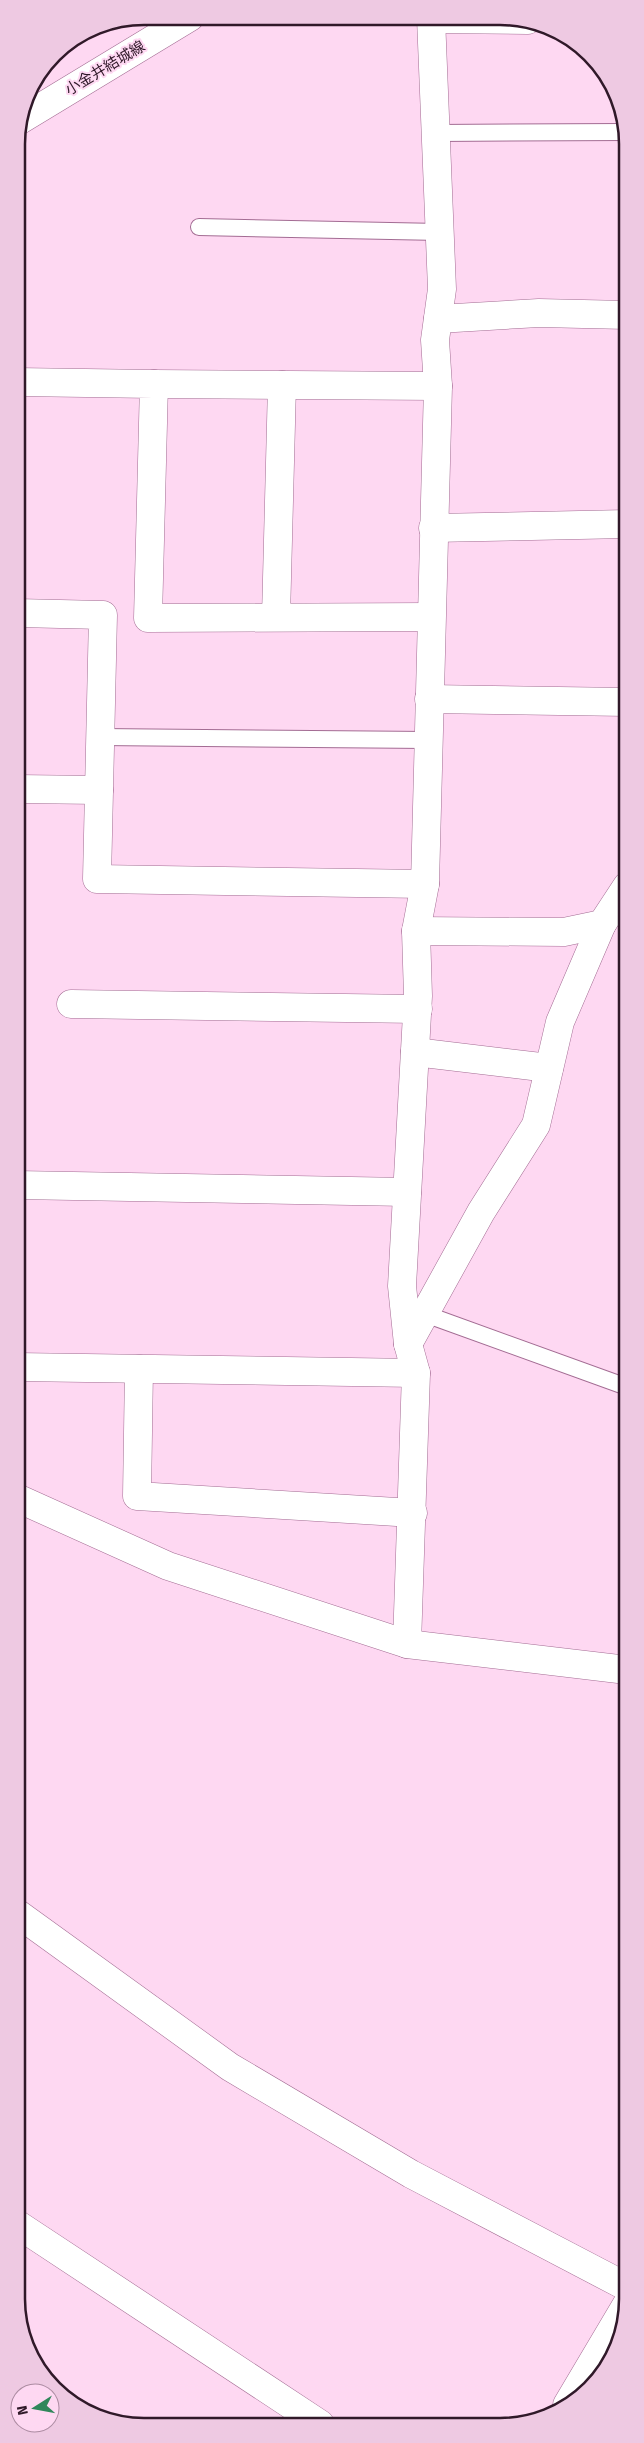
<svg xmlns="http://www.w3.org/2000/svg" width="644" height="2443" font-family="'Fira Sans','Noto Sans JP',sans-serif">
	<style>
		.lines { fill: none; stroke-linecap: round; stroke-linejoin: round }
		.service-casing { stroke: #a36c93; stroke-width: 18 }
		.minor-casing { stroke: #a36c93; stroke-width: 29 }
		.tertiary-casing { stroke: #a36c93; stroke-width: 29 }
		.secondary-casing { stroke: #a36c93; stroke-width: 29 }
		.service { stroke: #fff; stroke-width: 16 }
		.minor { stroke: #fff; stroke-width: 28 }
		.tertiary { stroke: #fff; stroke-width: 28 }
		.secondary { stroke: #fff; stroke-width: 28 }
		.labels { text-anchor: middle; stroke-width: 4; stroke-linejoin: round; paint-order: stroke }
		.street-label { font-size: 15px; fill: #301929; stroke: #fed8f2 }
		.rim { fill: none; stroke: #301929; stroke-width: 2.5 }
	</style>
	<rect width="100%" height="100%" fill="#fed8f2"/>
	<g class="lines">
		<defs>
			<g id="service">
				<path d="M436,133L627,132"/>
				<path d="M199,227L440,232"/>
				<path d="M100,737L428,740"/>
				<path d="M425,1314L627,1387"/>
			</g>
			<g id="minor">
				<path d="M431,19L528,20"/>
				<path d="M438,319L539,313L627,315"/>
				<path d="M17,382L154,384L148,618L431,617"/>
				<path d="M154,384L438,386"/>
				<path d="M433,528L627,524"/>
				<path d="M17,613L103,615L97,879L425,884"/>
				<path d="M276,617L282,385"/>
				<path d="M429,699L627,702"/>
				<path d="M17,789L99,790"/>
				<path d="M416,931L564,932L602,924L627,886"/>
				<path d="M71,1004L418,1009"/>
				<path d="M415,1052L549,1068"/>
				<path d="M17,1185L407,1192"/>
				<path d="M408,1344L481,1212L536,1125L560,1022L602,924"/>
				<path d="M17,1367L416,1373"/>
				<path d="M139,1369L137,1496L413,1513"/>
				<path d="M17,1498L168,1566L407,1644L627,1670"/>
				<path d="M407,1644L416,1373L408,1344L402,1286L418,996L416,931L425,884L438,386L435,340L442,289L431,18"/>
				<path d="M17,2224L320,2424"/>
				<path d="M567,2405L627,2304"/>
			</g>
			<path id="tertiary" d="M17,1913L230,2067L411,2174L627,2287"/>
			<path id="secondary" d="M20,120L190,17"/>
		</defs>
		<use href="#service" class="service-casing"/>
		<use href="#minor" class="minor-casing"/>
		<use href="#tertiary" class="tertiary-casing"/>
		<use href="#secondary" class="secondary-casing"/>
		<use href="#service" class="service"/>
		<use href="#minor" class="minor"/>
		<use href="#tertiary" class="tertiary"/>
		<use href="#secondary" class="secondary"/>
	</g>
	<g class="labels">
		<g class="street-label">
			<text transform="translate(105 68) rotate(-31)" y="5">小金井結城線</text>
		</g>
	</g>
	<path d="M0 0H644V2443H0ZM144 25H500A119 119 0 0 1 619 144V2299A119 119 0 0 1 500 2418H144A119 119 0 0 1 25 2299V144A119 119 0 0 1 144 25Z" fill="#eec9e2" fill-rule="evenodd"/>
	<path class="rim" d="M144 25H500A119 119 0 0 1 619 144V2299A119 119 0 0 1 500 2418H144A119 119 0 0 1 25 2299V144A119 119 0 0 1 144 25Z"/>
	<g transform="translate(35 2408) rotate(259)"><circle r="24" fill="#fed8f2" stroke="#ac8ca2"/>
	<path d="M0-4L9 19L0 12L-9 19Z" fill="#30875b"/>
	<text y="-8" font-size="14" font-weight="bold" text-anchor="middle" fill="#301929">N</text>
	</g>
</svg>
